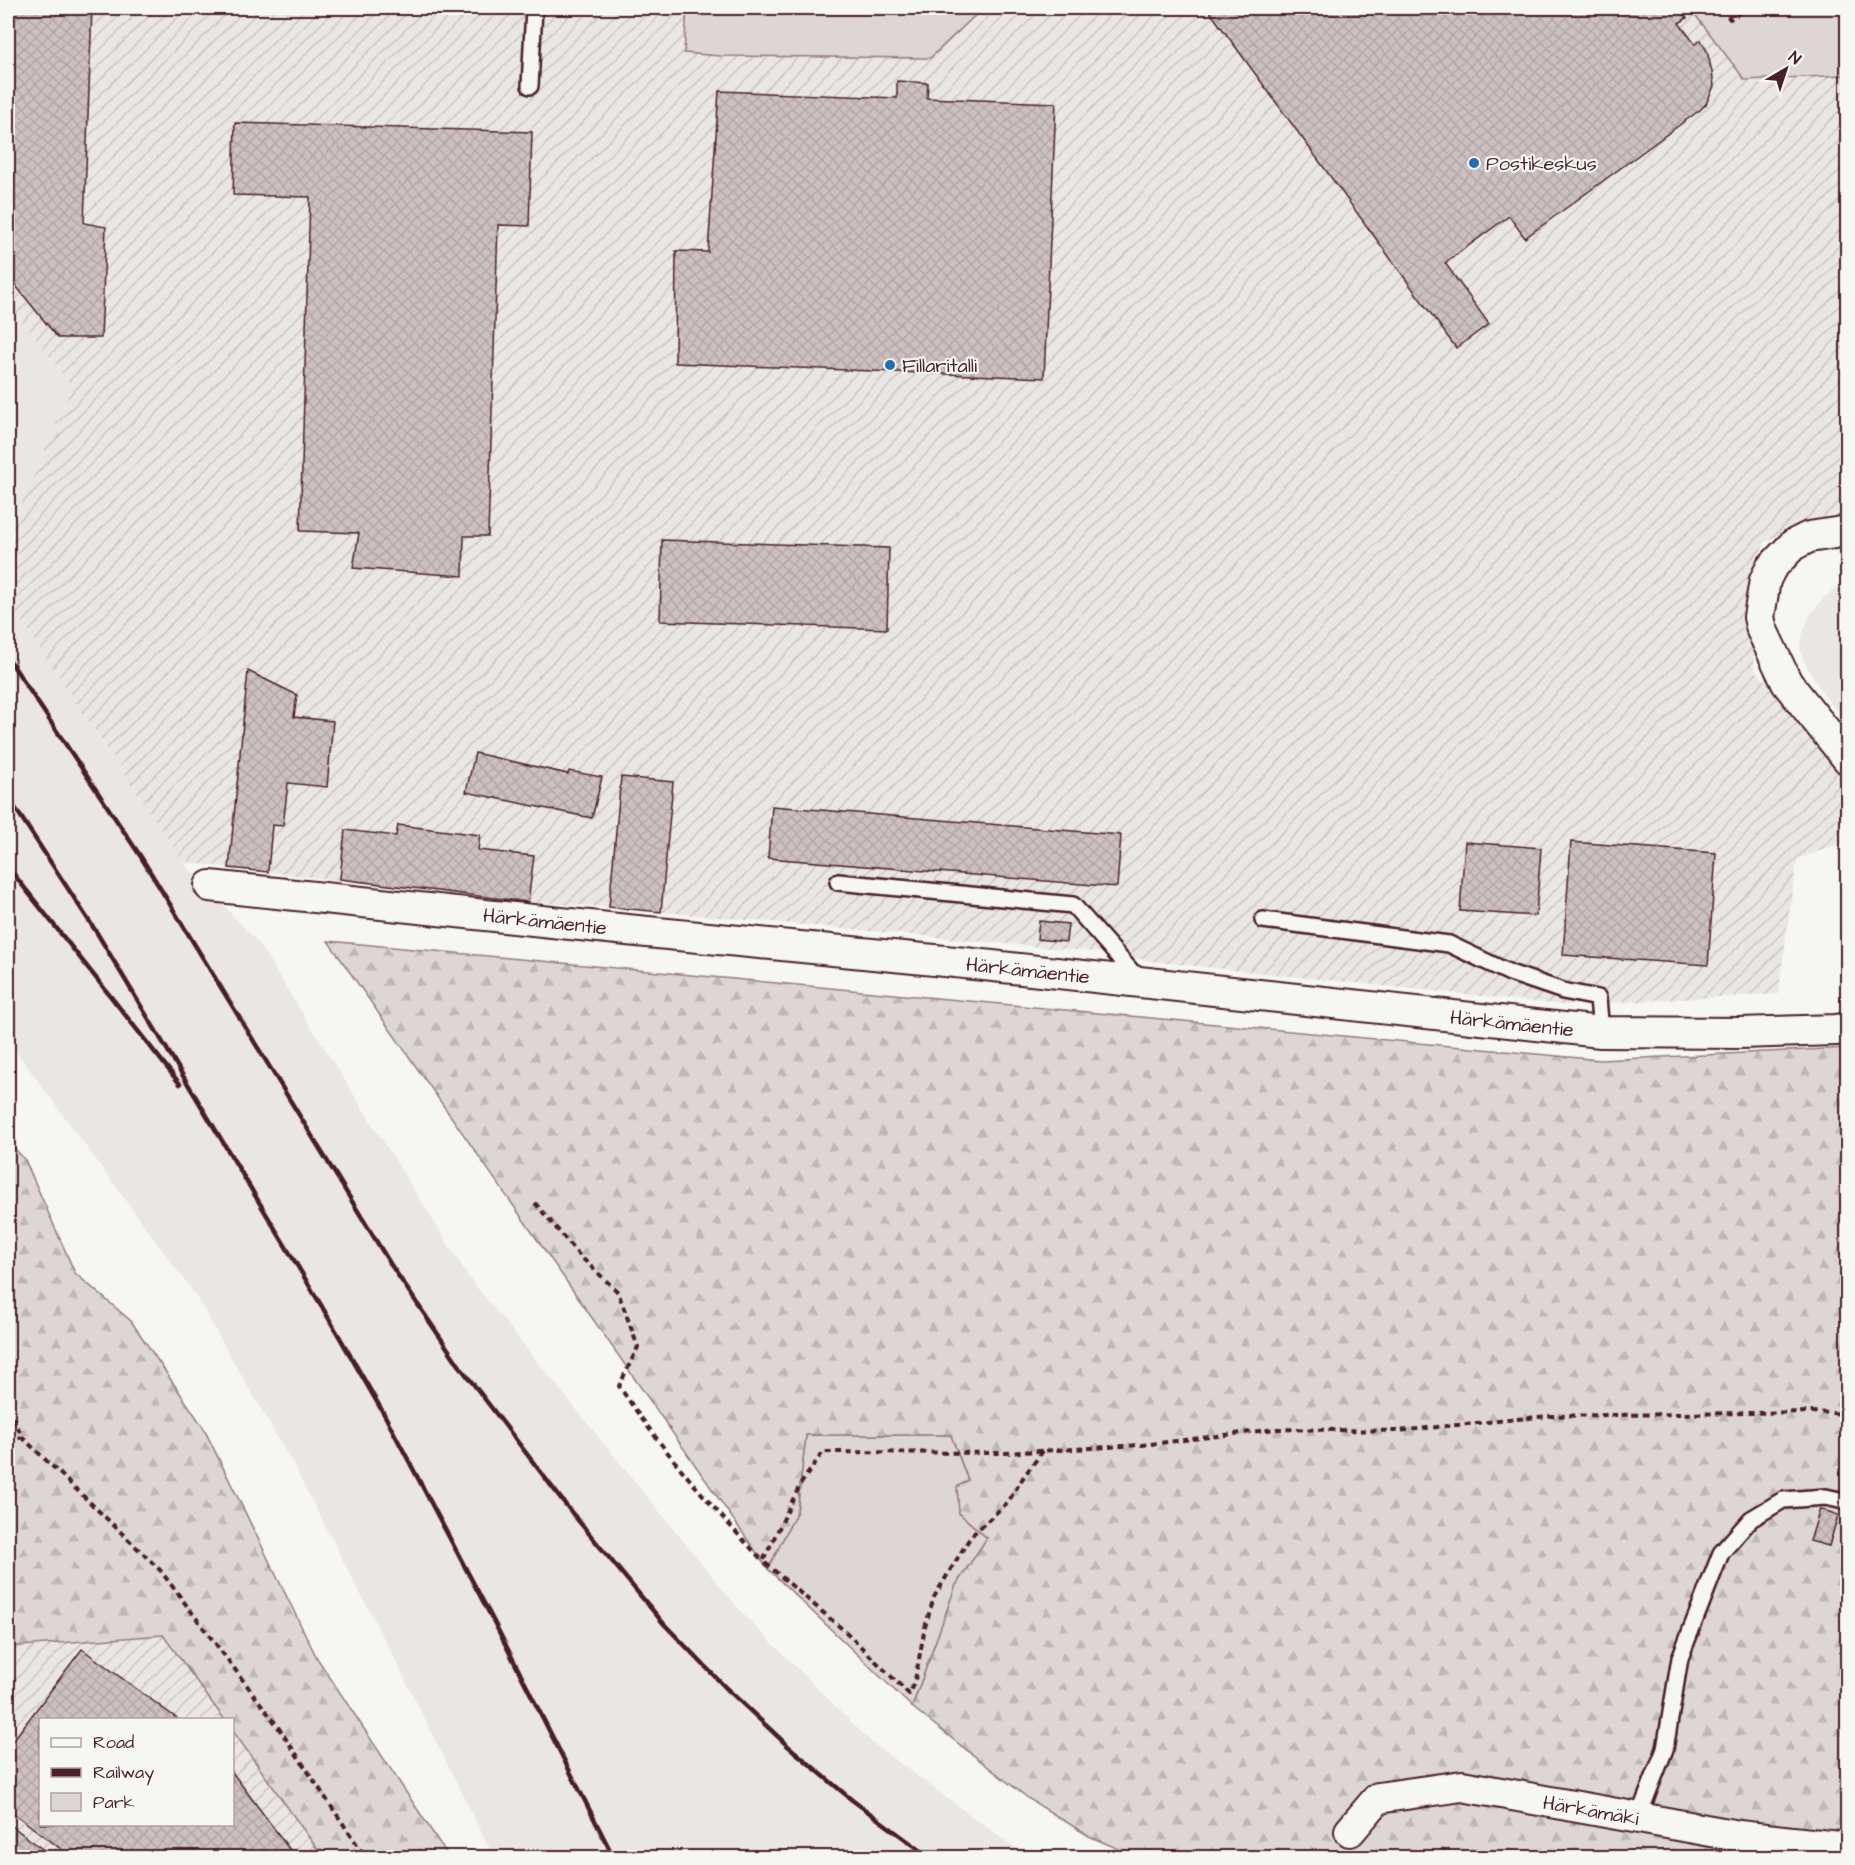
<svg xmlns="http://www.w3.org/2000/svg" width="1855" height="1865" font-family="'Architects Daughter',sans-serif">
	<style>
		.built { fill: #e9e6e3 }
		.industrial { fill: url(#industrial-furrows) }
		.green { fill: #ddd6d5; stroke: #947a80; stroke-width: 1.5 }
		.forest { fill: url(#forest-firs); stroke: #947a80; stroke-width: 1.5 }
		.building { fill: url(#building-cross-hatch); stroke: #4a1f2b; stroke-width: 1.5 }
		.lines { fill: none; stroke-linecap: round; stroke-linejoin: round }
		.service-casing { stroke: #4a1f2b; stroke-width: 20 }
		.minor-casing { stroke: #4a1f2b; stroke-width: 34 }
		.path { stroke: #4a1f2b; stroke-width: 4; stroke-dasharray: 6 4.5; stroke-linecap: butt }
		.service { stroke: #f6f6f2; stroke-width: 15 }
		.minor { stroke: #f6f6f2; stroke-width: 30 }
		.rail { stroke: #4a1f2b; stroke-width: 4.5 }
		.poi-dot { fill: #1f6fb2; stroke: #f6f6f2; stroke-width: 2 }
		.labels { text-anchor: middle; stroke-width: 4.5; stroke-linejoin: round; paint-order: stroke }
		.poi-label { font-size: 20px; fill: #4a1f2b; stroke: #f6f6f2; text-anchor: start }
		.street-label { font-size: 20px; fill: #4a1f2b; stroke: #f6f6f2 }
	</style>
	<defs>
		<pattern id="industrial-furrows" width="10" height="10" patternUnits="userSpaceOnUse" patternTransform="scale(1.5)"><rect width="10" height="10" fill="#e9e6e3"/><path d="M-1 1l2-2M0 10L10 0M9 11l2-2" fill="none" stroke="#c9c5c3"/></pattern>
		<pattern id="forest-firs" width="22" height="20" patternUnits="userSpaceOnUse" patternTransform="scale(1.5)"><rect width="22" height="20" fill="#ddd6d5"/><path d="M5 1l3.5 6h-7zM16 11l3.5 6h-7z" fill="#bfb7b7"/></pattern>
		<pattern id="building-cross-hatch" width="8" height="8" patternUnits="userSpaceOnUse" patternTransform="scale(1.5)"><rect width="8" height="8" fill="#ccc1c0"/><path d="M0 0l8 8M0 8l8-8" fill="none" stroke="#b1a5a5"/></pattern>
	</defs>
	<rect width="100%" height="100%" fill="#f6f6f2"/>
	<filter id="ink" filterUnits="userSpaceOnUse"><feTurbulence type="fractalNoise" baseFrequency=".0167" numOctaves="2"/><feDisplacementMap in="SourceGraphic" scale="12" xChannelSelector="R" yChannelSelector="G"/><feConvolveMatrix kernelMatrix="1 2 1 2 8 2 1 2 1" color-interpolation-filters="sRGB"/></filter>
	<g filter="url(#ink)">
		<g class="built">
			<path d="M8,303L72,386L8,536Z"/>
			<path d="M1847,585H1848L1847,724L1823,694L1804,661L1800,648L1804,629L1811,614L1823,598L1839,587Z"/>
			<path d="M8,601L183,862L258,943L470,1279L742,1613L872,1743L1011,1845L1030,1857H494L392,1654L294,1466L194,1293L8,1040Z"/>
		</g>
		<g class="industrial">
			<path d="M8,8H1690L1745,80L1847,75V512L1806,520L1765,542L1747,583L1755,670L1847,768V841L1797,859L1778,994L1563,1005L1159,962L1096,952L609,907L528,902L183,862L8,601V536L72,386L8,303Z"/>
			<path d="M163,1635L224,1719L40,1720V1824H232L233,1731L323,1857L8,1858V1647Z"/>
		</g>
		<g class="green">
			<path d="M687,8H983L930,58L720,56L684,53Z"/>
			<path d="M1690,8H1847V75L1745,80Z"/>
			<path d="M806,1435H951L968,1481L959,1513L987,1538L956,1585L912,1707L768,1569L797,1511Z"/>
		</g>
		<g class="forest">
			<path d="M328,941L1601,1060L1847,1048V1857L1139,1858L1089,1836L1029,1799L912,1707L956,1585L987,1538L959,1513L957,1487L968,1480L951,1435H806L797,1511L768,1569Z"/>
			<path d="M8,1141L25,1160L75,1273L131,1321L203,1427L317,1658L449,1857H323L233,1731L232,1720L224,1719L163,1635L8,1647Z"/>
		</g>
		<g class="building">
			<path d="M8,8H92L84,223L106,227L101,338H58L8,276Z"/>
			<path d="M1207,8H1679L1687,18L1679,23L1695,44L1701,40L1707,51L1712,72L1714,86L1706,104L1700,110L1525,238L1509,216L1445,263L1489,324L1456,348Z"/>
			<path d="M897,81L928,83L927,98L1056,103L1044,378L675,363L676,251L708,252L719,91L897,98Z"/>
			<path d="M235,123L532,132L529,226L498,225L488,536H464L463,576L353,568L359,533L300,531L310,197L233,195Z"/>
			<path d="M662,540L889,548L887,629L660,621Z"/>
			<path d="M248,671L297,695L294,717L333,721L327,787L288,783L283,826L272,825L268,872L229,868Z"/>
			<path d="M475,753L568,774L569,771L602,777L592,818L466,792Z"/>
			<path d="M621,777L673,782L661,912L609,907Z"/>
			<path d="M772,806L1121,835L1117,887L768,858Z"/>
			<path d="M398,825L480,835L478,850L534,856L528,902L340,879L345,830L396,836Z"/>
			<path d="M1465,842L1541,848L1536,916L1460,911Z"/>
			<path d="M1571,842L1716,853L1708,965L1563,955Z"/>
			<path d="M1039,921L1068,924L1066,942L1037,939Z"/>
			<path d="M1820,1509L1838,1515L1829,1546L1810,1541Z"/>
			<path d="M82,1649L179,1720H40V1824H232V1772L296,1858H73L8,1809V1747Z"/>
			<path d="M8,1823L54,1858H8Z"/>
		</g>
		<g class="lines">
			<defs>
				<g id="service">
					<path d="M530,86L534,8"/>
					<path d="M838,882L1073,905L1140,981"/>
					<path d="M1263,920L1449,944L1510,973L1563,991L1598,998L1601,1032"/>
					<path d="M1638,1818L1665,1749L1680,1658L1721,1553L1751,1519L1783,1500L1826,1497L1848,1502"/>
				</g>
				<g id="minor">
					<path d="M1848,531L1809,537L1793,545L1771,568L1765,580L1759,617L1762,630L1787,683L1848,759"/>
					<path d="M210,886L627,930L965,963L1601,1032L1740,1033L1836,1030L1848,1028"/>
					<path d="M1350,1831L1378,1798L1462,1786L1739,1836L1848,1848"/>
				</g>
			</defs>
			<use href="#service" class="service-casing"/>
			<use href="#minor" class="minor-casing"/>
			<g class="path">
				<path d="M1721,8L1730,19L1747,8"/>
				<path d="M535,1203L579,1255L618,1292L638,1347L619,1386C661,1449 711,1506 763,1561"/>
				<path d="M8,1408L23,1438L160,1570L276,1724L366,1858"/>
				<path d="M8,1436L22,1438"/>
				<path d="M1043,1451L1024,1476L1008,1502L971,1536L934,1597L925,1627L915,1680L909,1694L847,1633L763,1561L800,1485L823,1452L1005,1453L1142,1445L1276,1429L1397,1431L1548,1416L1812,1412L1848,1414"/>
			</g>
			<use href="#service" class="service"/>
			<use href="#minor" class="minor"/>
			<g class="rail">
				<path d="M8,658L141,857L391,1265L461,1368L572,1513L664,1624L726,1688L788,1746L852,1800L931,1858"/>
				<path d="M8,797L97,933L321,1305L384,1414L494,1622L614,1858"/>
				<path d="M8,867L180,1084"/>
			</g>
		</g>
	</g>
	<g class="poi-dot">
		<circle cx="1474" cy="163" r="6"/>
		<circle cx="890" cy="365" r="6"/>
	</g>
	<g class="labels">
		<g class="poi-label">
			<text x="1486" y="170">Postikeskus</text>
			<text x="902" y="372">Fillaritalli</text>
		</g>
		<g class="street-label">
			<text transform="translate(545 921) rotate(6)" y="7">Härkämäentie</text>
			<text transform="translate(1028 970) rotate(6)" y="7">Härkämäentie</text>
			<text transform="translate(1512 1023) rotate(6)" y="7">Härkämäentie</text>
			<text transform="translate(1591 1810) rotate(10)" y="7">Härkämäki</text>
		</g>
	</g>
	<rect width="1855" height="1865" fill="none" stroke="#f6f6f2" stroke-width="30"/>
	<rect x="15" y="15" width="1825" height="1835" fill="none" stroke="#4a1f2b" stroke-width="2" filter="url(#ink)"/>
	<rect x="39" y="1718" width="195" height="108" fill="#f6f6f2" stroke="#b1a0a2" stroke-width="1.5"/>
	<rect x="51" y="1738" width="30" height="9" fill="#f6f6f2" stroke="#b1a0a2" stroke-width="1.5"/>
	<text x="93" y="1748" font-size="18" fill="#4a1f2b">Road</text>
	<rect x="51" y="1768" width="30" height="9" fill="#4a1f2b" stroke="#b1a0a2" stroke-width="1.5"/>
	<text x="93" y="1778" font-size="18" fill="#4a1f2b">Railway</text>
	<rect x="51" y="1793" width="30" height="18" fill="#ddd6d5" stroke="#b1a0a2" stroke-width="1.5"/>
	<text x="93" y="1808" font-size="18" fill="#4a1f2b">Park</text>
	<g transform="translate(1786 69) rotate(39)" stroke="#f6f6f2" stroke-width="4.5" paint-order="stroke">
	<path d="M0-4.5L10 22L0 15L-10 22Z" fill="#4a1f2b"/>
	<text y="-9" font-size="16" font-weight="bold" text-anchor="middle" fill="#4a1f2b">N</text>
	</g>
</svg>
